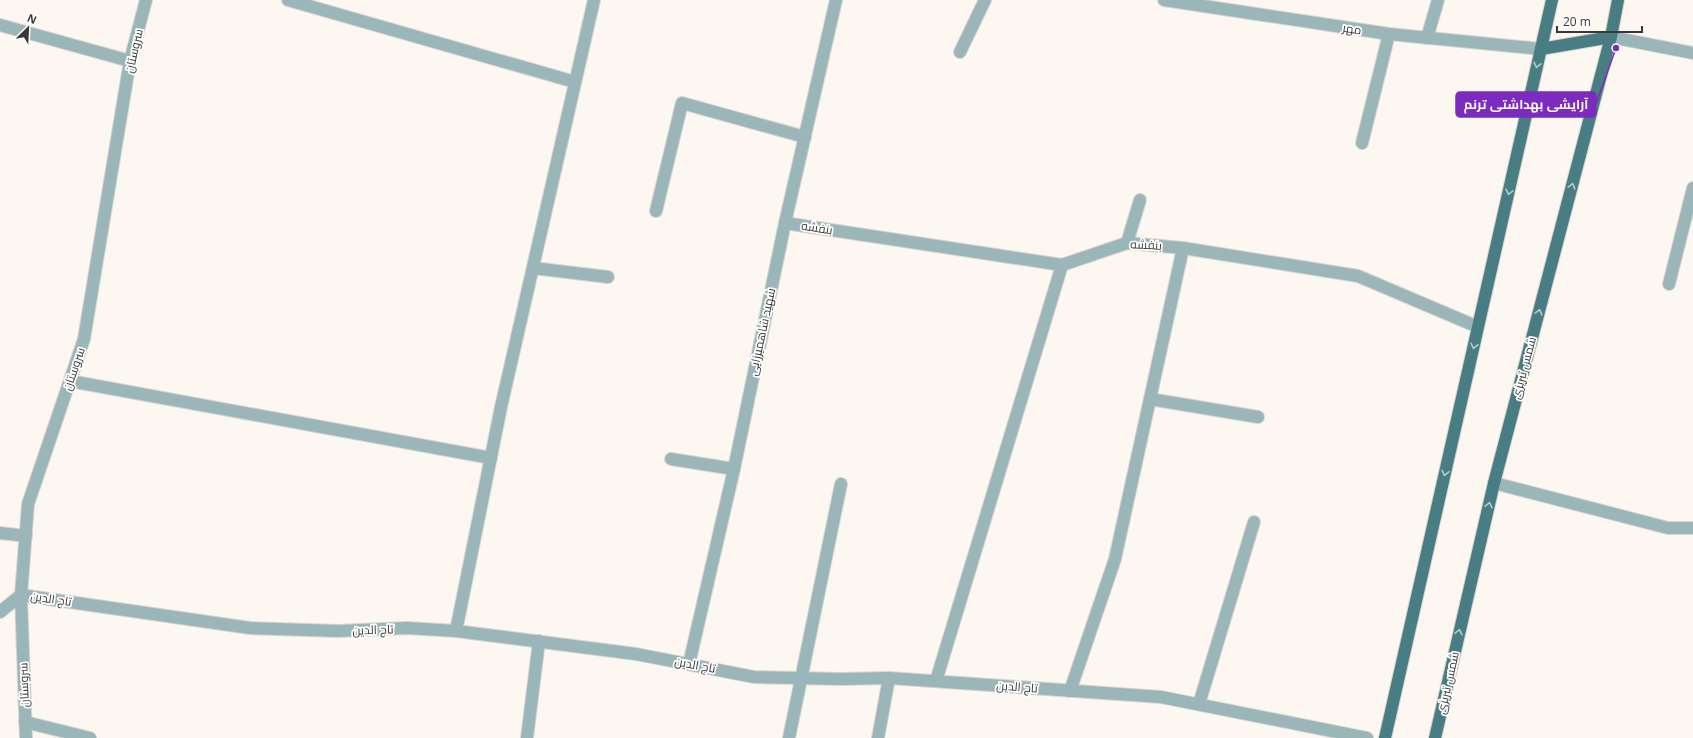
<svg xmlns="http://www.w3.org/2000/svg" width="1693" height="738" font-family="'Open Sans',Cairo,sans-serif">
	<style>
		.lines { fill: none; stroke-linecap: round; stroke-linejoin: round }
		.minor-casing { stroke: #d9d5cf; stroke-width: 14 }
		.major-casing { stroke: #d9d5cf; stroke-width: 14 }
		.minor { stroke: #9ab6b8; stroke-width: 12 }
		.major { stroke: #487e83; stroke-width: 12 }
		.oneway { stroke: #b6cbcd }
		.labels { text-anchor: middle; stroke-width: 3.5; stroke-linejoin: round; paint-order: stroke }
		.street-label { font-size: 12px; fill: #3a3836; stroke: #fff }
		.leader { fill: none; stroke: #7b2cbf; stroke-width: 1.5 }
		.callout-dot { fill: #7b2cbf; stroke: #fff; stroke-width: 1.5 }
		.callout { fill: #7b2cbf; stroke: #7b2cbf; stroke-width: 1.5 }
		.callout-label { font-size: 13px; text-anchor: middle; font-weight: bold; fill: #fff }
	</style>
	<rect width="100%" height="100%" fill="#fcf7f1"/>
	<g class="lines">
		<defs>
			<g id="minor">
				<path d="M288,0L575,82"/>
				<path d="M1164,0L1389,34L1541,49"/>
				<path d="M0,25L130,61"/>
				<path d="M1611,37L1693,53"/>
				<path d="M1427,38L1438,0"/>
				<path d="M960,52L985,0"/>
				<path d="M1362,143L1389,34"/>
				<path d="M656,211L682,103L805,137"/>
				<path d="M785,223L1062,265L1127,243L1183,248L1358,276L1478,327"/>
				<path d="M1127,243L1140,200"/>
				<path d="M533,268L608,277"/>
				<path d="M1669,284L1693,188"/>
				<path d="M70,381L491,458"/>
				<path d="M1150,399L1258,417"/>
				<path d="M671,459L734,469"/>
				<path d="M1494,483L1668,528H1693"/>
				<path d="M0,533L26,536"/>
				<path d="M0,612L21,595L250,628L338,631L407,628L456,631L636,654L754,677L841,679L889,678L1161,697L1367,738"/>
				<path d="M456,631L501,407L594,0"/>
				<path d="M689,664L734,469L785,223L836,0"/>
				<path d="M936,681L1062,265"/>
				<path d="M1070,691L1115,559L1183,248"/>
				<path d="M1199,704L1254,522"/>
				<path d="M25,722L90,738"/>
				<path d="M26,738L21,595L28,504L84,339L130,61L146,0"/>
				<path d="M527,738L539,641"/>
				<path d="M789,738L841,484"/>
				<path d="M878,738L889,678"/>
			</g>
			<g id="major">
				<path d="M1541,49L1611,37"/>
				<path d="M1385,738L1552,0"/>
				<path d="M1435,738L1494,483L1611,37L1618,0"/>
			</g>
		</defs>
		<use href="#minor" class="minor-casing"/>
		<use href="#major" class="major-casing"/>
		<use href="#minor" class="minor"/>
		<use href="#major" class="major"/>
	</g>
	<defs><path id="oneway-chevron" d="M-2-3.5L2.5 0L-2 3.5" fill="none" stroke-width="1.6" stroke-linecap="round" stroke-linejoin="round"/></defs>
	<g class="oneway">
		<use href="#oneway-chevron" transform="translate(1537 65) rotate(103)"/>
		<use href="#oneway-chevron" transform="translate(1572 186) rotate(-75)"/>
		<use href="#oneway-chevron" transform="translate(1509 192) rotate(103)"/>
		<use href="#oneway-chevron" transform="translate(1539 312) rotate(-75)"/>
		<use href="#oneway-chevron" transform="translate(1474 346) rotate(103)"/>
		<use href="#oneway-chevron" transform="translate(1445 473) rotate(103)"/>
		<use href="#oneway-chevron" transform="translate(1489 505) rotate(-77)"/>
		<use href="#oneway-chevron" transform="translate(1459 632) rotate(-77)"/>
	</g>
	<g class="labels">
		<g class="street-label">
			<text transform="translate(1352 29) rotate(9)" y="4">مهر</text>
			<text transform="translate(134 51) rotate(-77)" y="4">سروستان</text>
			<text transform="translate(817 228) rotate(9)" y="4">بنفشه</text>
			<text transform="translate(1146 245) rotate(3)" y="4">بنفشه</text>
			<text transform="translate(762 332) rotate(-78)" y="4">شهید شاهمیرزایی</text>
			<text transform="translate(1524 368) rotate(-75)" y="4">شمس تبریزی</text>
			<text transform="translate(74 369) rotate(-71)" y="4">سروستان</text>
			<text transform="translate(51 599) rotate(8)" y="4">تاج الدین</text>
			<text transform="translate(373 630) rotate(-2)" y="4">تاج الدین</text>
			<text transform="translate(695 665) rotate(11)" y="4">تاج الدین</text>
			<text transform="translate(1448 683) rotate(-77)" y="4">شمس تبریزی</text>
			<text transform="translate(24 685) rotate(-92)" y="4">سروستان</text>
			<text transform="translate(1017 687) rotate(4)" y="4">تاج الدین</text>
		</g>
	</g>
	<path class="leader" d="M1616 48L1596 104"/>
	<circle class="callout-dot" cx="1616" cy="48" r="4"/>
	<rect class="callout" x="1456" y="92" width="140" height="25" rx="4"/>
	<g class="callout-label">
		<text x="1526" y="109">آرایشی بهداشتی ترنم</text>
	</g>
	<g transform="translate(28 28) rotate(24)" stroke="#ffffff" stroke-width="3" paint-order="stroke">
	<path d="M0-3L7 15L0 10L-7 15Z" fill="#3a3836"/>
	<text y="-6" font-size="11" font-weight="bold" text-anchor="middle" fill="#3a3836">N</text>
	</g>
	<path d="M1557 26v6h85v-6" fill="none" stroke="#3a3836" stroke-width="2"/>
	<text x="1563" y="26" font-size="12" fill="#3a3836" stroke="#ffffff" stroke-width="3" paint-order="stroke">20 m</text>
</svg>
